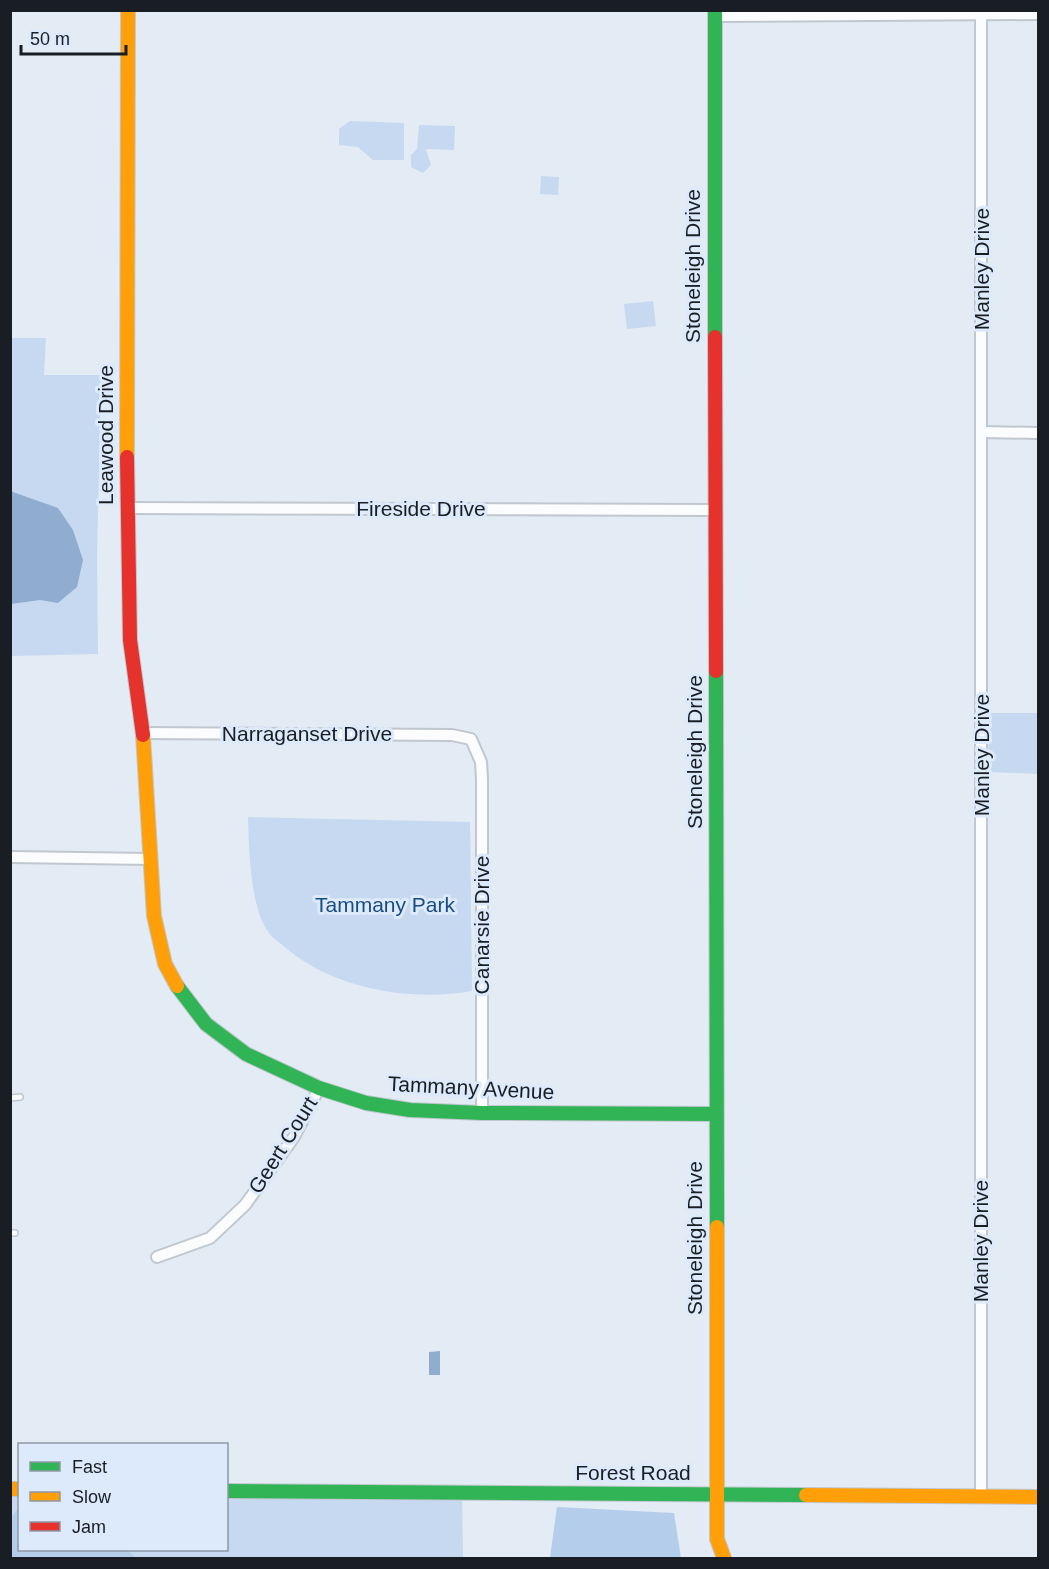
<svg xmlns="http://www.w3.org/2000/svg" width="1049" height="1569" font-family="Helvetica,sans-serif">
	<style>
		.green { fill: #c6d9f0 }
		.forest { fill: #b4cdeb }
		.water { fill: #90adcf }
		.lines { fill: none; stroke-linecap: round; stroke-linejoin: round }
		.lane-casing { stroke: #c0c7ce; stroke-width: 8 }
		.street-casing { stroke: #c0c7ce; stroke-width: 14 }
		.fast-casing { stroke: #c0c7ce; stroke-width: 16 }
		.slow-casing { stroke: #c0c7ce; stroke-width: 16 }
		.jam-casing { stroke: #c0c7ce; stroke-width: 16 }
		.lane { stroke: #fbfcfd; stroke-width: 5 }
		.street { stroke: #fbfcfd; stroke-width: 10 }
		.fast { stroke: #30b455; stroke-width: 14 }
		.slow { stroke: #ff9f0a; stroke-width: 14 }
		.jam { stroke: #e5322d; stroke-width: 14 }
		.labels { text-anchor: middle; stroke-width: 6; stroke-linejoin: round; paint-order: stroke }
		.street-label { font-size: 21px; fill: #191e24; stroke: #dceafb }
		.park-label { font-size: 21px; fill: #184c85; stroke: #dceafb }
	</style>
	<rect width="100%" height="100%" fill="#e3ebf4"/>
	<g class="green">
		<path d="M350,121L404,123V160H373L358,147L339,145V129Z"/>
		<path d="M419,125L455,126L454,150L426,149L431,165L423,173L411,167V155L417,149Z"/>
		<path d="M541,176L559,177L558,195L540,194Z"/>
		<path d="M653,301L656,326L627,329L624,304Z"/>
		<path d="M10,338H46L44,375H101L97,558L98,654L11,656Z"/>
		<path d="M988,713H1038V774L989,772Z"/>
		<path d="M248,817L470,822L472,991C411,1002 334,989 286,948C281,943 273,939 269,933C250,909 249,847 248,817Z"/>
		<path d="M10,1489L19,1490L20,1550H226L227,1491L462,1494L463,1558H11Z"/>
	</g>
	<g class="forest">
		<path d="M557,1507L674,1513L681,1558H550Z"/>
		<path d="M19,1508L20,1550H128L135,1558H11V1517Z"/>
	</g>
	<g class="water">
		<path d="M10,491L58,508L73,530L83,560L77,587L58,603L40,600L11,604Z"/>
		<path d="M440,1351V1375H429V1352Z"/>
	</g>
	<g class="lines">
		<defs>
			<g id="lane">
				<path d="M10,1098L20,1097"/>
				<path d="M10,1233H15"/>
			</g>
			<g id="street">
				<path d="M715,16L1038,14"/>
				<path d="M982,432L1038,433"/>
				<path d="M127,508L716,510"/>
				<path d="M143,733L452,735L471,739L481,762L482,779V1113"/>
				<path d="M10,857L150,859"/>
				<path d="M157,1257L210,1238L245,1205L294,1137L319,1088"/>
				<path d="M981,1496V14"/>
			</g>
			<g id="fast">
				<path d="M715,10V337"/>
				<path d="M716,671L717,1227"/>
				<path d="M177,986L206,1024L246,1054L319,1088L366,1103L410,1110L482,1113L716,1114"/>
				<path d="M226,1491L806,1495"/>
			</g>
			<g id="slow">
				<path d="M127,457L128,10"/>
				<path d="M143,735L154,916L165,964L177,986"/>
				<path d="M717,1227V1539L724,1558"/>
				<path d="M10,1489H20"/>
				<path d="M806,1495L1038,1497"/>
			</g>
			<g id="jam">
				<path d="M715,337L716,671"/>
				<path d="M127,457L130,640L143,735"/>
			</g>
		</defs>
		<use href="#lane" class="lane-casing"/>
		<use href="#street" class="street-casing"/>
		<use href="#fast" class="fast-casing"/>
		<use href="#slow" class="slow-casing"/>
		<use href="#jam" class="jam-casing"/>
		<use href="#lane" class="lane"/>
		<use href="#street" class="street"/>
		<use href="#fast" class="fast"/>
		<use href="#slow" class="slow"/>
		<use href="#jam" class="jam"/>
	</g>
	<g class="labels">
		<g class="street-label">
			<text transform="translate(693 266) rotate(-90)" y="7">Stoneleigh Drive</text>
			<text transform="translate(982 269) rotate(-90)" y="7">Manley Drive</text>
			<text transform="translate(106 435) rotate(-90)" y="7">Leawood Drive</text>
			<text x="421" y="516">Fireside Drive</text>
			<text x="307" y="741">Narraganset Drive</text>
			<text transform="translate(695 752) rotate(-90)" y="7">Stoneleigh Drive</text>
			<text transform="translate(982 755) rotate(-90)" y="7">Manley Drive</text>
			<text transform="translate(482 925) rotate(-90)" y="7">Canarsie Drive</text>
			<text transform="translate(471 1088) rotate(3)" y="7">Tammany Avenue</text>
			<text transform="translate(283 1145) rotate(-58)" y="7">Geert Court</text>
			<text transform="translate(695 1238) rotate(-90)" y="7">Stoneleigh Drive</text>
			<text transform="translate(981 1241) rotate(-90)" y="7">Manley Drive</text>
			<text x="633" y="1480">Forest Road</text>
		</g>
		<g class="park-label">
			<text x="385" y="912">Tammany Park</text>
		</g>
	</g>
	<rect width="1049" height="1569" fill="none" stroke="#191e24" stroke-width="24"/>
	<rect x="18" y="1443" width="210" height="108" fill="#dceafb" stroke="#8e98a5" stroke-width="1.5"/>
	<rect x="30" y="1462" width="30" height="9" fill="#30b455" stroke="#8e98a5" stroke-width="1.5"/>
	<text x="72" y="1473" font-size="18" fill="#191e24">Fast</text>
	<rect x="30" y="1492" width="30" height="9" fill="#ff9f0a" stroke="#8e98a5" stroke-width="1.5"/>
	<text x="72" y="1503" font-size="18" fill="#191e24">Slow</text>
	<rect x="30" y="1522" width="30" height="9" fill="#e5322d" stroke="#8e98a5" stroke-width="1.5"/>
	<text x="72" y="1533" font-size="18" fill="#191e24">Jam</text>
	<path d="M21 45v9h105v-9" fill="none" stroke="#191e24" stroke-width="3"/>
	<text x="30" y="45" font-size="18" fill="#191e24" stroke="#dceafb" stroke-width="4.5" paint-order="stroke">50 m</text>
</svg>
